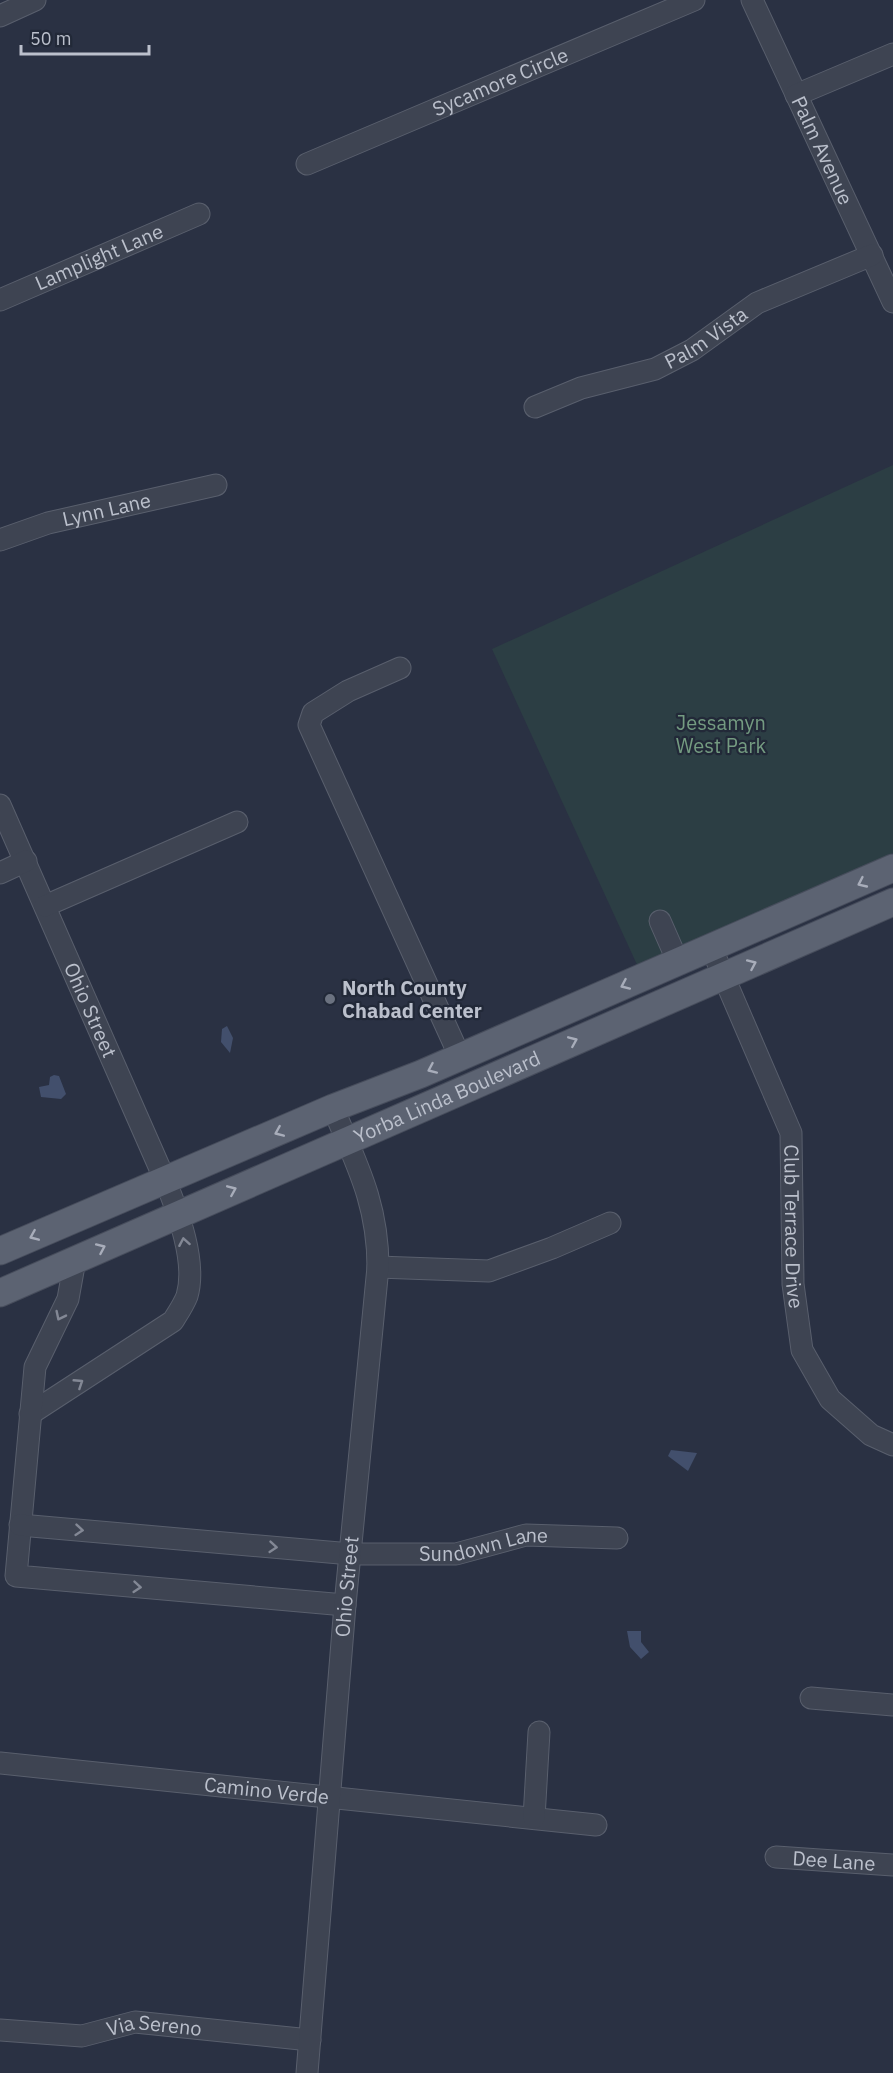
<svg xmlns="http://www.w3.org/2000/svg" width="893" height="2073" font-family="'IBM Plex Sans',sans-serif">
	<style>
		.green { fill: #2c3e44 }
		.water { fill: #424f6c }
		.lines { fill: none; stroke-linecap: round; stroke-linejoin: round }
		.minor-casing { stroke: #595f6d; stroke-width: 23 }
		.major-casing { stroke: #474d5c; stroke-width: 29 }
		.minor { stroke: #3e4452; stroke-width: 21 }
		.major { stroke: #5c6372; stroke-width: 27 }
		.oneway { stroke: #a8adba }
		.oneway2 { stroke: #838895 }
		.worship-dot { fill: #6b7280; stroke: #222938; stroke-width: 2 }
		.labels { text-anchor: middle; stroke-width: 4.5; stroke-linejoin: round; paint-order: stroke }
		.street-label { font-size: 20px; fill: #bbc0cc; stroke: #222938 }
		.park-label { font-size: 20px; fill: #749b81; stroke: #222938 }
		.poi-label { font-size: 20px; font-weight: bold; fill: #bbc0cc; stroke: #222938; text-anchor: start }
	</style>
	<rect width="100%" height="100%" fill="#2a3143"/>
	<path class="green" d="M893,465V853L639,969L492,649Z"/>
	<g class="water">
		<path d="M227,1026L233,1038L230,1053L221,1042L222,1029Z"/>
		<path d="M54,1075L59,1076L66,1094L61,1099L41,1097L39,1087L49,1085L50,1077Z"/>
		<path d="M671,1450L697,1453L688,1471L668,1456Z"/>
		<path d="M627,1631H641V1642L649,1652L641,1659L630,1647Z"/>
	</g>
	<g class="lines">
		<defs>
			<g id="minor">
				<path id="s1" d="M752,0L893,302"/>
				<path d="M0,16L35,0"/>
				<path d="M796,95L893,54"/>
				<path id="s2" d="M307,164L694,0"/>
				<path id="s3" d="M0,300L199,214"/>
				<path id="s4" d="M535,407L581,388L655,369L692,350L757,303L872,255"/>
				<path id="s5" d="M0,540L48,523L216,485"/>
				<path d="M400,668L348,691L313,713L309,725L460,1057"/>
				<path id="s6" d="M0,805L165,1180C178,1212 197,1262 187,1296C184,1304 178,1313 173,1321L30,1414"/>
				<path d="M0,873L26,861"/>
				<path d="M45,906L237,822"/>
				<path d="M660,921L678,962"/>
				<path id="s7" d="M711,947L791,1133L793,1284L802,1350L830,1399L871,1435L893,1445"/>
				<path d="M75,1260L68,1299L35,1367L16,1576L345,1605"/>
				<path d="M378,1267L489,1271L552,1248L610,1223"/>
				<path id="s8" d="M20,1525L351,1554H456L526,1535L617,1538"/>
				<path d="M811,1698L893,1705"/>
				<path id="s9" d="M0,1763L596,1825"/>
				<path d="M534,1818L539,1732"/>
				<path id="s10" d="M776,1857L893,1865"/>
				<path id="s11" d="M0,2030L82,2036L135,2022L310,2040"/>
				<path id="s12" d="M307,2073L345,1605L378,1267C378,1204 357,1165 333,1108"/>
			</g>
			<g id="major">
				<path d="M0,1251L333,1108L421,1074L893,868"/>
				<path id="s13" d="M0,1293L893,902"/>
			</g>
		</defs>
		<use href="#minor" class="minor-casing"/>
		<use href="#major" class="major-casing"/>
		<use href="#minor" class="minor"/>
		<use href="#major" class="major"/>
	</g>
	<defs><path id="oneway-chevron" d="M-2-3.5L2.5 0L-2 3.5" fill="none" stroke-width="1.6" stroke-linecap="round" stroke-linejoin="round" transform="scale(1.5)"/></defs>
	<g class="oneway">
		<use href="#oneway-chevron" transform="translate(862 883) rotate(155)"/>
		<use href="#oneway-chevron" transform="translate(752 964) rotate(-24)"/>
		<use href="#oneway-chevron" transform="translate(625 985) rotate(156)"/>
		<use href="#oneway-chevron" transform="translate(573 1041) rotate(-23)"/>
		<use href="#oneway-chevron" transform="translate(432 1069) rotate(156)"/>
		<use href="#oneway-chevron" transform="translate(279 1132) rotate(157)"/>
		<use href="#oneway-chevron" transform="translate(232 1190) rotate(-23)"/>
		<use href="#oneway-chevron" transform="translate(34 1236) rotate(157)"/>
		<use href="#oneway-chevron" transform="translate(101 1248) rotate(-24)"/>
	</g>
	<g class="oneway2">
		<use href="#oneway-chevron" transform="translate(184 1242) rotate(-100)"/>
		<use href="#oneway-chevron" transform="translate(60 1316) rotate(116)"/>
		<use href="#oneway-chevron" transform="translate(79 1383) rotate(-33)"/>
		<use href="#oneway-chevron" transform="translate(79 1530) rotate(5)"/>
		<use href="#oneway-chevron" transform="translate(273 1547) rotate(5)"/>
		<use href="#oneway-chevron" transform="translate(137 1587) rotate(5)"/>
	</g>
	<circle class="worship-dot" cx="330" cy="999" r="6"/>
	<g class="labels">
		<g class="street-label">
			<text dy="7" stroke="none"><textPath href="#s2" startOffset="210">Sycamore Circle</textPath></text>
			<text dy="7" stroke="none"><textPath href="#s1" startOffset="166">Palm Avenue</textPath></text>
			<text dy="7" stroke="none"><textPath href="#s3" startOffset="108">Lamplight Lane</textPath></text>
			<text dy="7" stroke="none"><textPath href="#s4" startOffset="186">Palm Vista</textPath></text>
			<text dy="7" stroke="none"><textPath href="#s5" startOffset="111">Lynn Lane</textPath></text>
			<text dy="7" stroke="none"><textPath href="#s6" startOffset="224">Ohio Street</textPath></text>
			<text dy="7" stroke="none"><textPath href="#s13" startOffset="488">Yorba Linda Boulevard</textPath></text>
			<text dy="7" stroke="none"><textPath href="#s7" startOffset="296">Club Terrace Drive</textPath></text>
			<text dy="7" stroke="none"><textPath href="#s8" startOffset="466">Sundown Lane</textPath></text>
			<text dy="7" stroke="none"><textPath href="#s12" startOffset="488">Ohio Street</textPath></text>
			<text dy="7" stroke="none"><textPath href="#s9" startOffset="268">Camino Verde</textPath></text>
			<text dy="7" stroke="none"><textPath href="#s10" startOffset="58">Dee Lane</textPath></text>
			<text dy="7" stroke="none"><textPath href="#s11" startOffset="156">Via Sereno</textPath></text>
		</g>
		<g class="park-label">
			<text x="721" y="730">Jessamyn<tspan x="721" dy="23">West Park</tspan></text>
		</g>
		<g class="poi-label">
			<text x="342" y="995">North County<tspan x="342" dy="23">Chabad Center</tspan></text>
		</g>
	</g>
	<path d="M21 45v9h128v-9" fill="none" stroke="#bbc0cc" stroke-width="3"/>
	<text x="30" y="45" font-size="18" fill="#bbc0cc" stroke="#222938" stroke-width="4.5" paint-order="stroke">50 m</text>
</svg>
